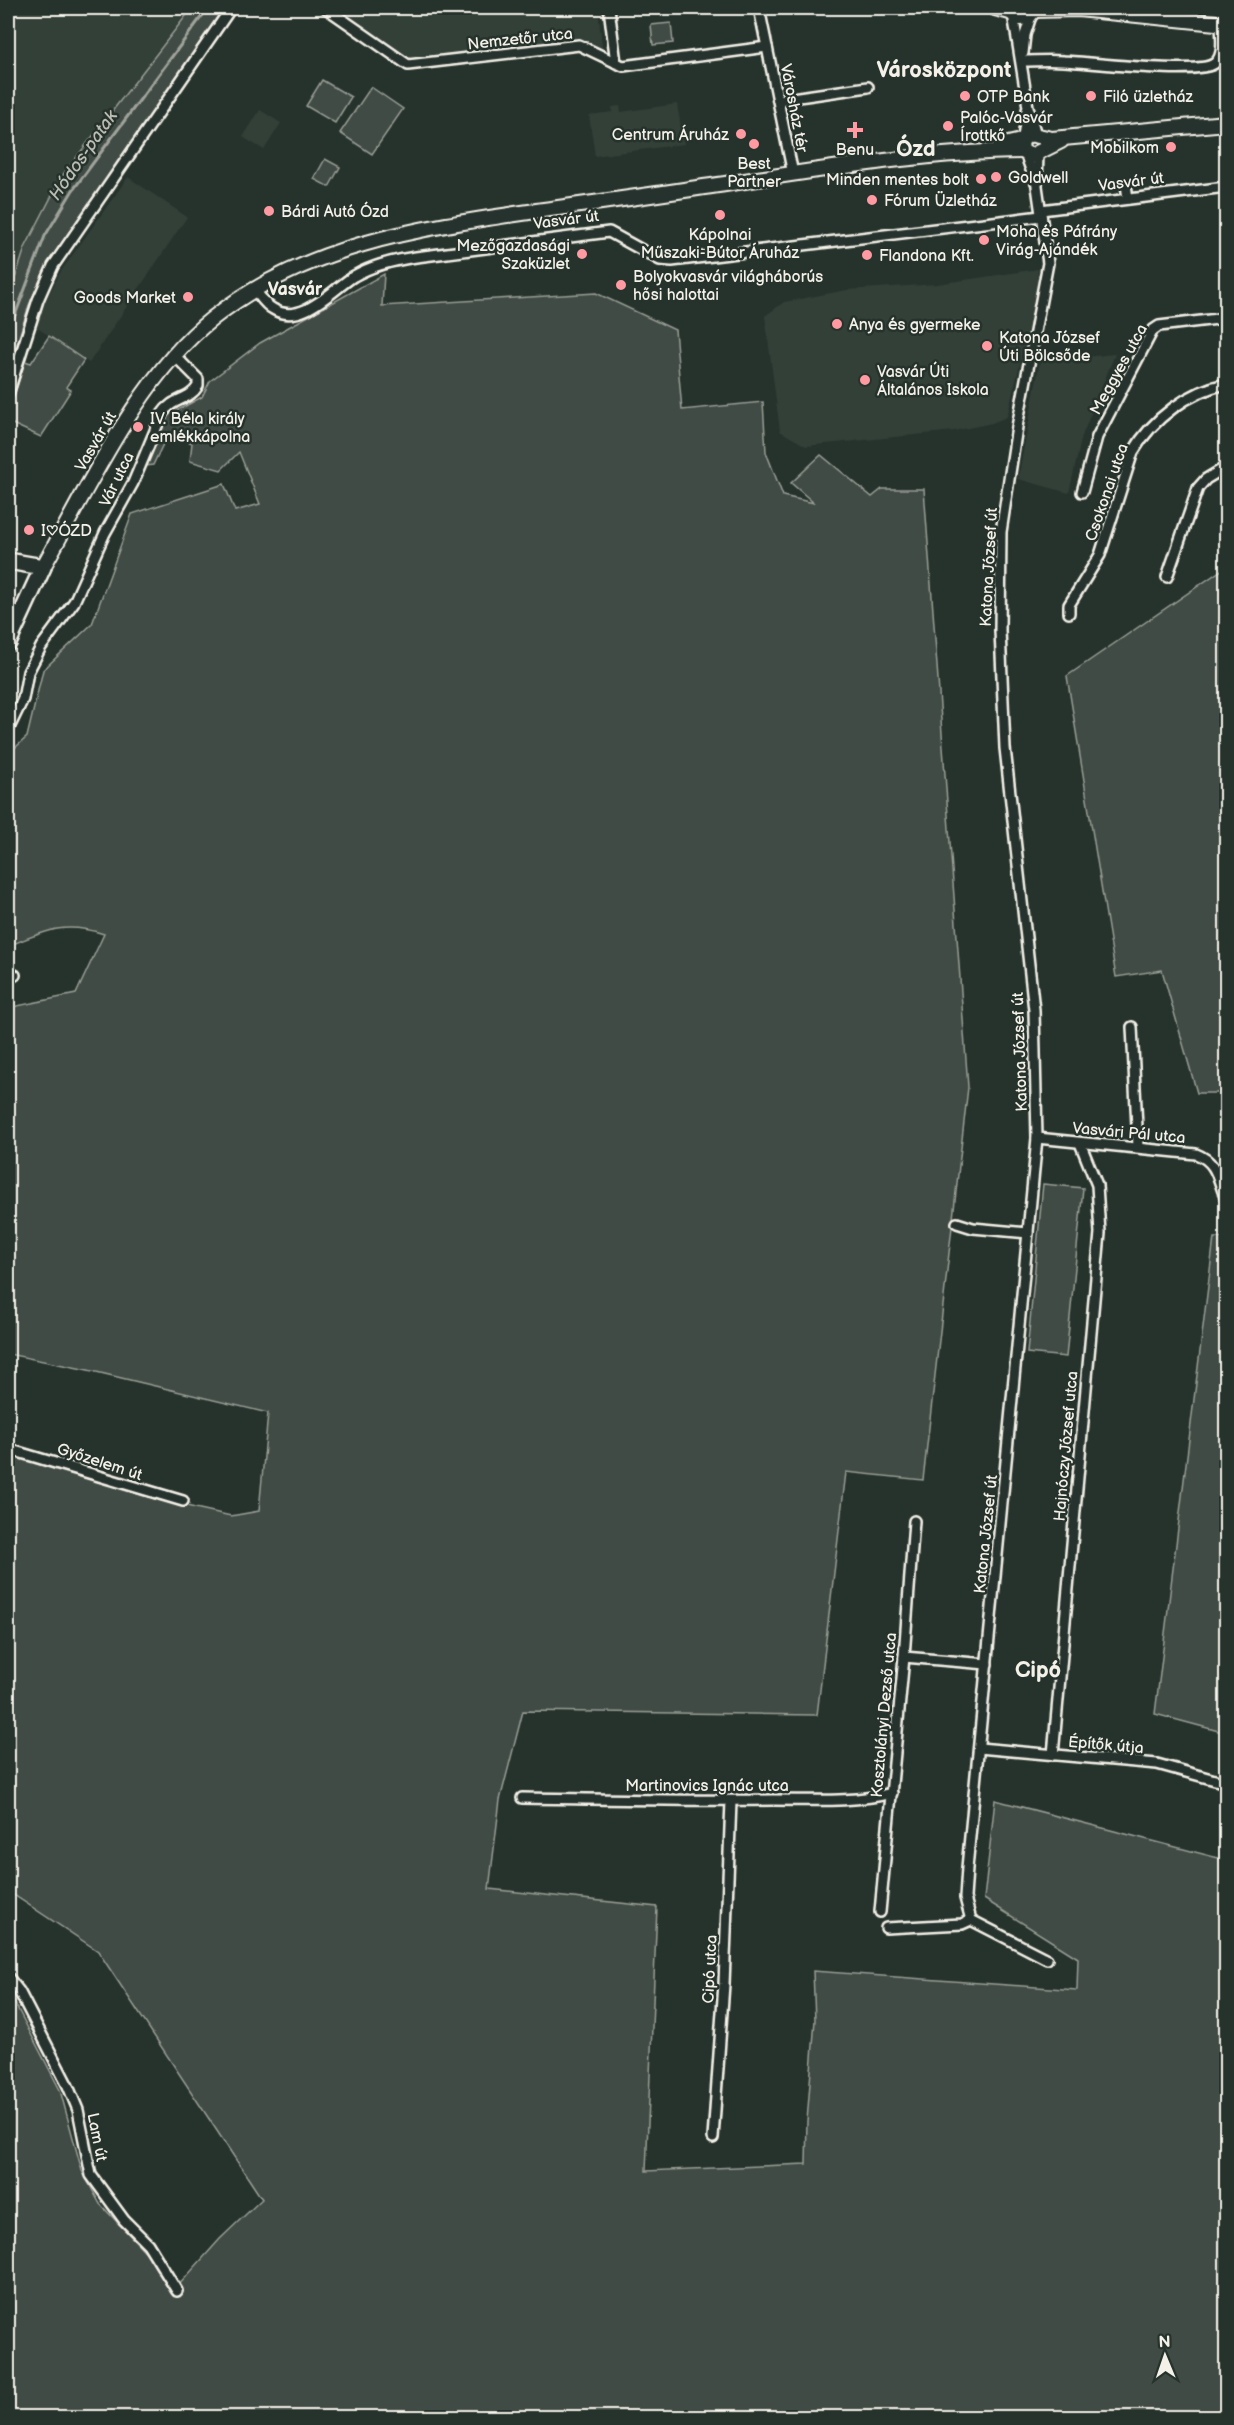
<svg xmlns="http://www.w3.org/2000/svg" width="1234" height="2425" font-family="'Balsamiq Sans',sans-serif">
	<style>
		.built { fill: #333f39 }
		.green { fill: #414b45; stroke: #9a9e96; stroke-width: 1.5 }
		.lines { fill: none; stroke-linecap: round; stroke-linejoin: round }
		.stream { stroke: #9fa39b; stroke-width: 3 }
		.street-casing { stroke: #f4f1e8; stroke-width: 14 }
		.secondary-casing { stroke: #f4f1e8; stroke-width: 18 }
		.primary-casing { stroke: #f4f1e8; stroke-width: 20 }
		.street { stroke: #26332d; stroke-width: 9 }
		.secondary { stroke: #26332d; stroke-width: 14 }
		.primary { stroke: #26332d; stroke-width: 15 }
		.poi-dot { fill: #ff9aa2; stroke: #26332d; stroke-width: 2 }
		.labels { text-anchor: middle; stroke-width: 5; stroke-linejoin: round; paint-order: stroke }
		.street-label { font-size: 16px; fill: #f4f1e8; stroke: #26332d }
		.poi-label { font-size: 16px; fill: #f4f1e8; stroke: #26332d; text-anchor: start }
		.water-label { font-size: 18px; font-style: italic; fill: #bcbdb5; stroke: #26332d }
		.neighbourhood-label { font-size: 18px; font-weight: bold; fill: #f4f1e8; stroke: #26332d }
		.district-label { font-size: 22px; font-weight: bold; fill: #f4f1e8; stroke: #26332d }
	</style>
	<rect width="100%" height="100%" fill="#26332d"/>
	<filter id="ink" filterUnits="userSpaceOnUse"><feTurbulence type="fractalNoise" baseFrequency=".0167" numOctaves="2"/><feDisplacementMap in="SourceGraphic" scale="12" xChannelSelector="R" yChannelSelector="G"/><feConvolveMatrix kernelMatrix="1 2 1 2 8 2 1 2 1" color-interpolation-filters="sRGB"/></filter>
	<g filter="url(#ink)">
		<g class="built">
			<path d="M8,8H191L62,176L25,248L8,300Z"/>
			<path d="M326,8H598L603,57L579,45L408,65Z"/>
			<path d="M677,104L684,144L595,156L589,115L613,112L612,107L620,106L621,112Z"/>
			<path d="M260,110L281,123L264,150L243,137Z"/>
			<path d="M128,177L187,217L89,363L36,327L43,306L61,271Z"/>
			<path d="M1038,269L1037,295L1007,417L992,423L954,431L806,446L780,431L765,316L784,302L847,290L937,284Z"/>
			<path d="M1115,354L1082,436L1069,493L1018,479L1040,361Z"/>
		</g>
		<g class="green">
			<path d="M192,8H225L50,260L29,305L8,373V300L25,248L62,176Z"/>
			<path d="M671,23L673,43L653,45L651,25Z"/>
			<path d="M322,80L351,97L335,123L306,106Z"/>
			<path d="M371,87L403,109L372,154L340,133Z"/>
			<path d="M325,159L340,167L329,187L314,179Z"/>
			<path d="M384,274L382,306L596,293L675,330L682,410L763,402L766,452L783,496L814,503L791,483L821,455L872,497L882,489H924L968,1087L923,1480L846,1472L817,1715L523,1711L500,1800L489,1889L657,1907L646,2171L806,2164L807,2121L815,2020L813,1971L1077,1990L1078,1958L984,1899L995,1800L1226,1860V2417H8V1990L60,2090L82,2171L100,2204L178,2286L220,2239L262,2199L98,1951L8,1891V1457L20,1456L173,1503L231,1516L259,1511L268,1413L88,1370L8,1354V1033L13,1030L12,1007L76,994L104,934C63,921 46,931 8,946V754L27,737L43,670L92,624L132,514L224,484L235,511L260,504L239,452L221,470L190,461L192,443L174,435L165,440L153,465L145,466L167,416L202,397L210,381L260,343Z"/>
			<path d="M49,336L84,360L66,387L71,390L41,437L8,422V416L25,361L31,363Z"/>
			<path d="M1226,567V1093H1197L1162,970L1116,977L1067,676Z"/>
			<path d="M1043,1184L1083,1188L1066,1357L1027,1353Z"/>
			<path d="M1214,1238H1226V1733L1155,1714Z"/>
		</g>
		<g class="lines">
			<path class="stream" d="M8,334L45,236L73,190L208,8"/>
			<defs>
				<g id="street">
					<path d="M326,8L408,65L579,45L623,66L767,47"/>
					<path d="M609,8L616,63"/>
					<path d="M759,8L793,174"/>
					<path d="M1013,14L1028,107L1036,135"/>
					<path d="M1023,53L1025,35L1032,13"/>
					<path d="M1022,61C1036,61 1050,60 1064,61C1089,62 1201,76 1215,63C1225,55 1221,35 1221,23"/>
					<path d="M778,100L868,87"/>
					<path d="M1023,138L1027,110"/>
					<path d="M1025,153L1035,181"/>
					<path d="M1126,184L1128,199"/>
					<path d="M1041,210L1226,187"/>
					<path d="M254,289C260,296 265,305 273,309C301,327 333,289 354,276C373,265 395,260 416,257L609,232L660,260L672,261L1041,216"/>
					<path d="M8,394L38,300L53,266L231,8"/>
					<path d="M1082,492L1097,437L1153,330L1159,326L1226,318"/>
					<path d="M1167,577L1198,488L1206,479L1226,467"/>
					<path d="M1069,613V605L1100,555L1133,452C1152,419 1189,391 1226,384"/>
					<path d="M8,730L23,699L28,672L41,647L74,602L105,533L133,483L162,414C173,397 189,401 198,386V379L174,355"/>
					<path d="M8,978L15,975"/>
					<path d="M1132,1027L1138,1147"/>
					<path d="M1037,1138L1196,1154C1218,1162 1218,1181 1226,1199"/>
					<path d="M957,1223L973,1228L1028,1233"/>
					<path d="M8,1449L183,1501"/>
					<path d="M904,1657L987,1664"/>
					<path d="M979,1748L1157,1764L1226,1783"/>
					<path d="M1053,1755L1100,1233L1097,1185L1080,1143"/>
					<path d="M522,1798C606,1799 689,1801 773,1800C813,1800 853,1803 892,1793"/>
					<path d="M880,1912L904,1657L914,1521"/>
					<path d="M971,1920L965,1898L967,1868L1037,1138L1034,1010L1005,748L1000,630L1001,532L1017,427L1048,263L1037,186L1038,153"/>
					<path d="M886,1928L962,1924L971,1920L1047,1959"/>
					<path d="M8,1977L19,1991L68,2086L78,2110L91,2175L124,2220L148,2244L177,2291"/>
					<path d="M713,2138L724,1984L731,1801"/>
				</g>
				<g id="secondary">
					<path d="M995,8L1010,12L1021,18L1029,16L1036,8"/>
					<path d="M1035,10L1078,9L1226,24"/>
					<path d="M1021,142L1022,151L1031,156L1061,141"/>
					<path d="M1000,146L1021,141L1029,134L1052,139L1226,123"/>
					<path d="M43,567C89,486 139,376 213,318C303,246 418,228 529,212C587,204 646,196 704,187C810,172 916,152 1022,151"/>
				</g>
				<path id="primary" d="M8,561L43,567L8,643"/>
			</defs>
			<use href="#street" class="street-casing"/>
			<use href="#secondary" class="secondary-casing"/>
			<use href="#primary" class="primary-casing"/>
			<use href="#street" class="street"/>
			<use href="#secondary" class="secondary"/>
			<use href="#primary" class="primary"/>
		</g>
	</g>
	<g class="poi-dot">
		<circle cx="965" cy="96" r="6"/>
		<circle cx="1091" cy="96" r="6"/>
		<circle cx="948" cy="126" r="6"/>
		<path d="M852 121h6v6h6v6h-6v6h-6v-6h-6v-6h6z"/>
		<circle cx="741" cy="134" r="6"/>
		<circle cx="754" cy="144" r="6"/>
		<circle cx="1171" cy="147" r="6"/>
		<circle cx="996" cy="177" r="6"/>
		<circle cx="981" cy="179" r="6"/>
		<circle cx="872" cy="200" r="6"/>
		<circle cx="269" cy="211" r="6"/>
		<circle cx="720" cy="215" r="6"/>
		<circle cx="984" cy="240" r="6"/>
		<circle cx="582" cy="254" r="6"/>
		<circle cx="867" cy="255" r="6"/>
		<circle cx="621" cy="285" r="6"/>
		<circle cx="188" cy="297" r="6"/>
		<circle cx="837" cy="324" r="6"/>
		<circle cx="987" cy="346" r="6"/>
		<circle cx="865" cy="380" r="6"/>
		<circle cx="138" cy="427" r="6"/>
		<circle cx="29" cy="530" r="6"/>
	</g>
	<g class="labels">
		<g class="street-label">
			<text transform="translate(520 38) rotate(-6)" y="6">Nemzetőr utca</text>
			<text transform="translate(795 108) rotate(79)" y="6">Városház tér</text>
			<text transform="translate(1131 181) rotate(-7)" y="6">Vasvár út</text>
			<text transform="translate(566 219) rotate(-7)" y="6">Vasvár út</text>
			<text transform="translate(1118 369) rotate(-61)" y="6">Meggyes utca</text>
			<text transform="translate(95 441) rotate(-60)" y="6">Vasvár út</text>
			<text transform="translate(116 479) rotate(-64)" y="6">Vár utca</text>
			<text transform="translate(1106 492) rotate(-71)" y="6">Csokonai utca</text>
			<text transform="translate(988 567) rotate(-87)" y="6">Katona József út</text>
			<text transform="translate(1019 1052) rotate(-92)" y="6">Katona József út</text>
			<text transform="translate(1129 1132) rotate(5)" y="6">Vasvári Pál utca</text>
			<text transform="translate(1065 1446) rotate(-85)" y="6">Hajnóczy József utca</text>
			<text transform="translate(100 1461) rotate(18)" y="6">Győzelem út</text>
			<text transform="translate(985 1534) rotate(-84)" y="6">Katona József út</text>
			<text transform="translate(883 1715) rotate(-85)" y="6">Kosztolányi Dezső utca</text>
			<text transform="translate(1106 1744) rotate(5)" y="6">Építők útja</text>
			<text x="707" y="1791">Martinovics Ignác utca</text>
			<text transform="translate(709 1969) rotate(-87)" y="6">Cipó utca</text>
			<text transform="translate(98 2137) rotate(79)" y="6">Lam út</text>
		</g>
		<g class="poi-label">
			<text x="977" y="102">OTP Bank</text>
			<text x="1103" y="102">Filó üzletház</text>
			<text x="960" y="123">Palóc-Vasvár<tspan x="960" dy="18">Írottkő</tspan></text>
			<text x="729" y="140" text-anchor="end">Centrum Áruház</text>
			<text x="1159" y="153" text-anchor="end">Mobilkom</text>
			<text x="855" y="155" text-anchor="middle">Benu</text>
			<text x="754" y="169" text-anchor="middle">Best<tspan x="754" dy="18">Partner</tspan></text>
			<text x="1008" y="183">Goldwell</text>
			<text x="969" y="185" text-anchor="end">Minden mentes bolt</text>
			<text x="884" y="206">Fórum Üzletház</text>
			<text x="281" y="217">Bárdi Autó Ózd</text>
			<text x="996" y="237">Moha és Páfrány<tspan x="996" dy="18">Virág-Ajándék</tspan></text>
			<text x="720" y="240" text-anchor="middle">Kápolnai<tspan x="720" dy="18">Műszaki-Bútor Áruház</tspan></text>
			<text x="570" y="251" text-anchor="end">Mezőgazdasági<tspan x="570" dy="18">Szaküzlet</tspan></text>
			<text x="879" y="261">Flandona Kft.</text>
			<text x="633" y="282">Bolyokvasvár világháborús<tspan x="633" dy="18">hősi halottai</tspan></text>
			<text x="176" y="303" text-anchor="end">Goods Market</text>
			<text x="849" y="330">Anya és gyermeke</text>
			<text x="999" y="343">Katona József<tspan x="999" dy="18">Úti Bölcsőde</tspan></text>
			<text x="877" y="377">Vasvár Úti<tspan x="877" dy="18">Általános Iskola</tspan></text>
			<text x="150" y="424">IV. Béla király<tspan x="150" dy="18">emlékkápolna</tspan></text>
			<text x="41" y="536">I♥ÓZD</text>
		</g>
		<g class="water-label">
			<text transform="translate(83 155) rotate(-55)" y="6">Hódos-patak</text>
		</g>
		<g class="neighbourhood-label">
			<text x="295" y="295">Vasvár</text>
		</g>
		<g class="district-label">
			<text x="944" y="77">Városközpont</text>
			<text x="916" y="156">Ózd</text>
			<text x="1038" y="1677">Cipó</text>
		</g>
	</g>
	<rect width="1234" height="2425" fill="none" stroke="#26332d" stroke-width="30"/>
	<rect x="15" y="15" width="1204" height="2395" fill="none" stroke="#f4f1e8" stroke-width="2" filter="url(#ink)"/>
	<g transform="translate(1165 2356) rotate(358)" stroke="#26332d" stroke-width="4.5" paint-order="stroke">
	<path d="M0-4.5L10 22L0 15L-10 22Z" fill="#f4f1e8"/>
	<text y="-9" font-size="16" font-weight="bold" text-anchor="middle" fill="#f4f1e8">N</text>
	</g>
</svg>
